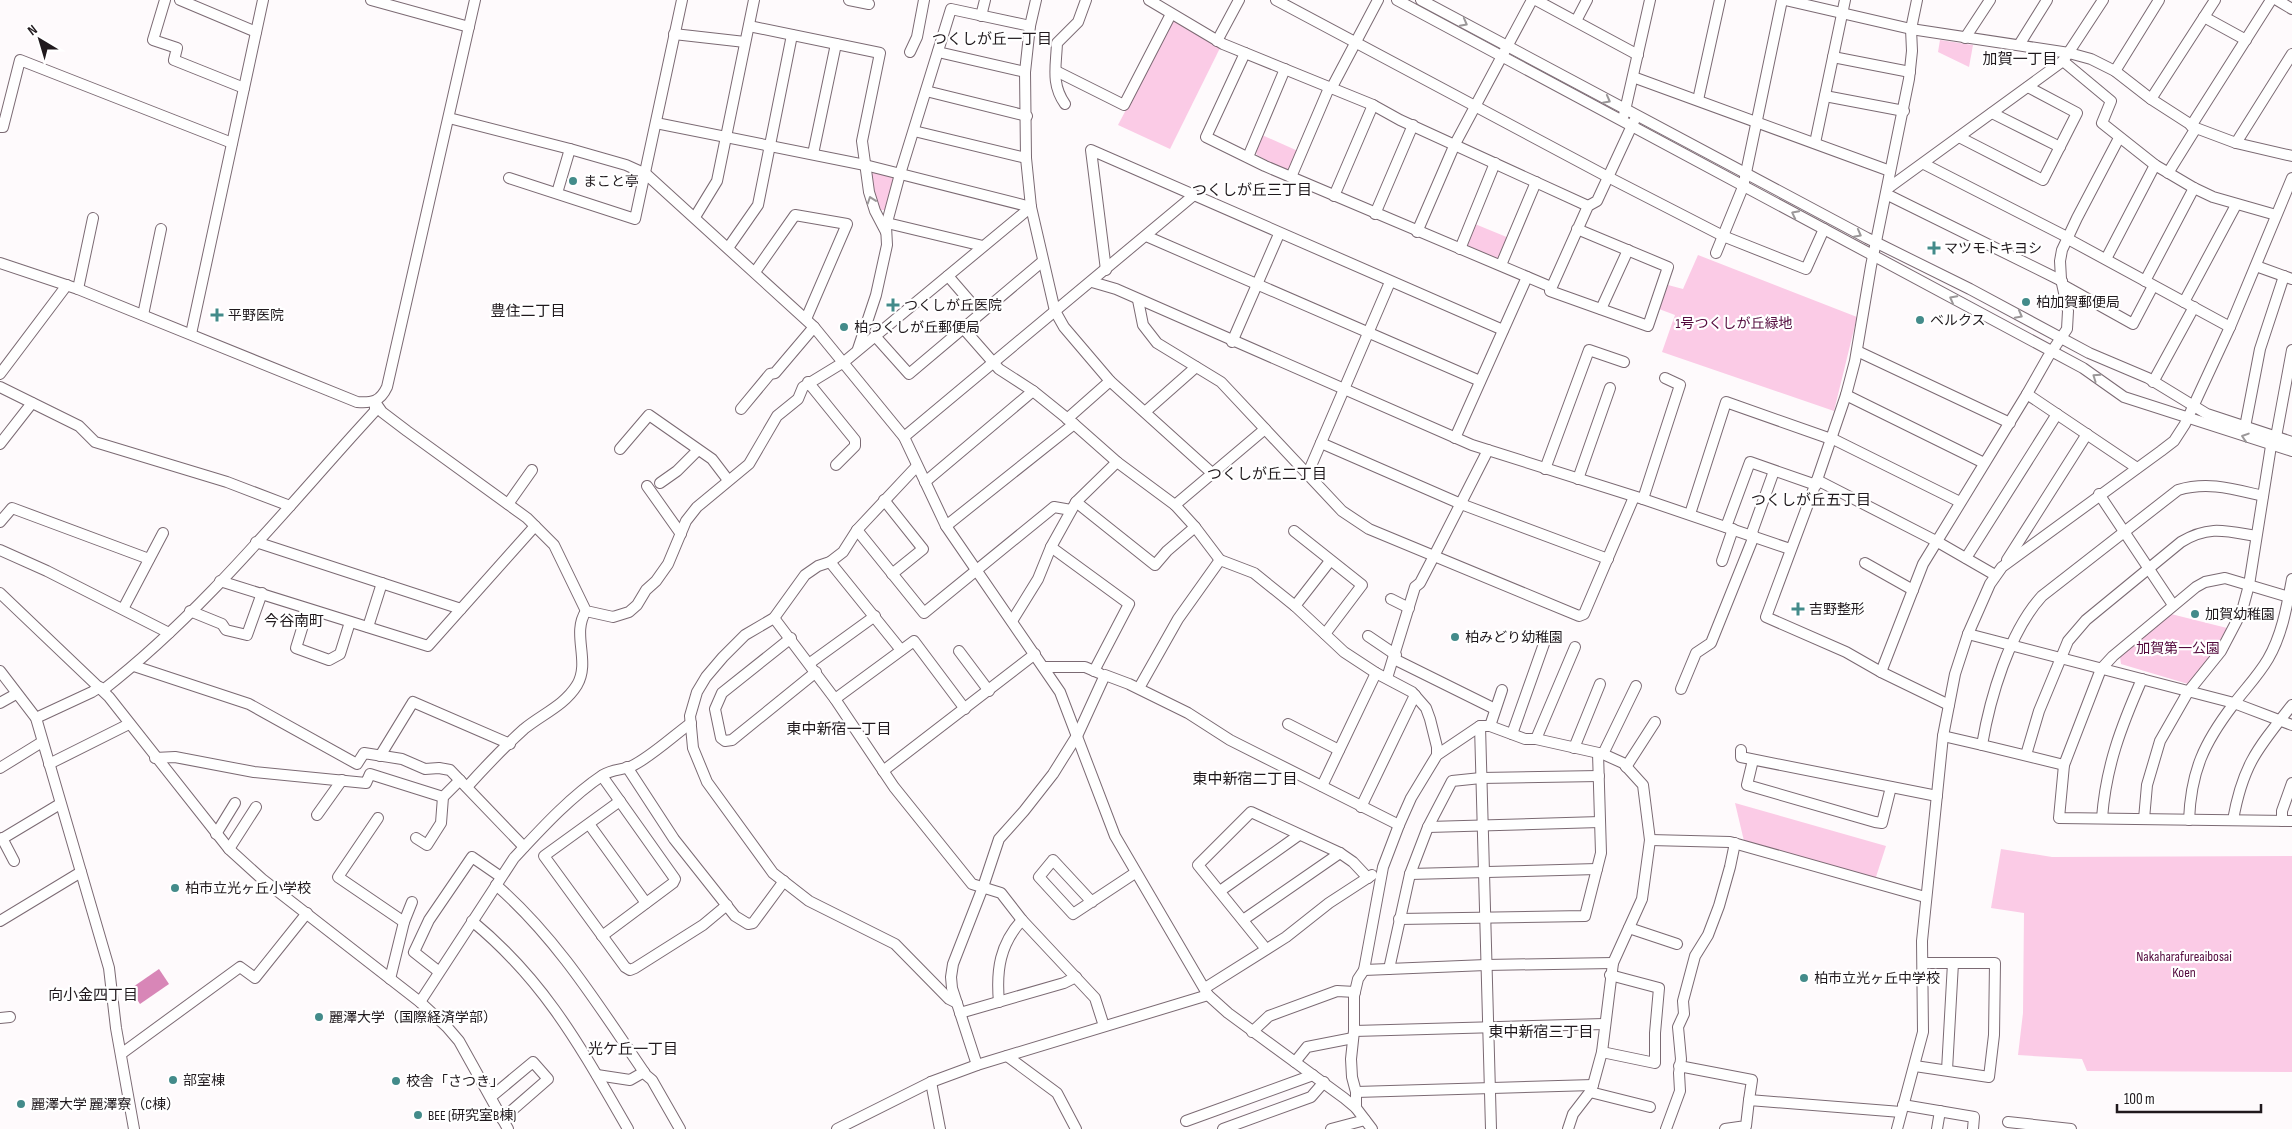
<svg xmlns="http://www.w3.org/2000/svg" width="2292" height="1129" font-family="'Sofia Sans Condensed','Noto Sans JP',sans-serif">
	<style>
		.green { fill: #fbcbe6 }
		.water { fill: #d886b7 }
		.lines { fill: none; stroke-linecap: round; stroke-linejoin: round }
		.minor-casing { stroke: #7b6a73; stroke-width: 12 }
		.minor { stroke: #fff; stroke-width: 10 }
		.oneway { stroke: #9b9899 }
		.poi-dot { fill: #438b8a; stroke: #fff; stroke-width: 2 }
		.labels { text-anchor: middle; stroke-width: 4.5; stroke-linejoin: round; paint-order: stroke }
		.poi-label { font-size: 14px; fill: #20191d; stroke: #fff; text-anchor: start }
		.park-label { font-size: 14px; fill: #540b3e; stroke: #fff }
		.neighbourhood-label { font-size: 15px; fill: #20191d; stroke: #fff }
	</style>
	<rect width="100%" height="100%" fill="#fefafc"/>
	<g class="green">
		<path d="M1177,21L1220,48L1170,149L1118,125L1172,22Z"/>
		<path d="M1940,40L1973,45L1969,67L1938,52Z"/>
		<path d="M1262,135L1298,151L1290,169L1286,171L1257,155L1255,151Z"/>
		<path d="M874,172L892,176L894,180L885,210H880L873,190L871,175Z"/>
		<path d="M1475,224L1509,238L1501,257L1497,259L1468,247L1467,243Z"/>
		<path d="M1698,255L1857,317L1834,411L1662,352L1675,315L1659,309L1668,285L1683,289Z"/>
		<path d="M2171,614L2227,628L2208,660L2188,684L2121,664L2120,657Z"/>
		<path d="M1735,803L1886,846L1875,880L1744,841Z"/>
		<path d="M2001,849L2052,857L2292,856V1072L2087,1071L2082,1059L2018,1055L2023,1013L2024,913L1991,908Z"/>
	</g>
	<path class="water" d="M159,969L169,984L140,1004L130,989Z"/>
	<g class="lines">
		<defs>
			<g id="minor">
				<path d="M165,0L153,40L177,48L174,60L244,88"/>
				<path d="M180,0L256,32"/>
				<path d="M371,0L469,27"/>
				<path d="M849,0L869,4"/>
				<path d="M1036,0L1030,26L1025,72L1026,158L1031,207L1055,311L1064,327L1110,381L1213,474"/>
				<path d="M1149,0L1223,44L1373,105L1400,120L1588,206"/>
				<path d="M1276,0L1608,177L1723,236L1806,269L1824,229"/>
				<path d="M1397,0L2083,368L2124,397L2292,451"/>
				<path d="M1421,0L1867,238L1970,289L2089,353L2148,378L2207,414L2292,442"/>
				<path d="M1536,0L1638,55"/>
				<path d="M1785,0L1911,29L2069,53L2091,59L2115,71L2151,99L2196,128L2236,143L2292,156"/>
				<path d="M1917,0L1911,29L1912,51L1909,79L1871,266L1855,361L1846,395L1817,480L1766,617L1846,652L1881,672L1949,705"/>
				<path d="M2277,0L2292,9"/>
				<path d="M981,16L985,0"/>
				<path d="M2204,17L2246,40"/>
				<path d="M1576,21L1587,0"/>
				<path d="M749,26L880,53L862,141L869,192L875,211L886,232"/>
				<path d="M674,34L745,42"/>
				<path d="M1965,38L1990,0"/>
				<path d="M1217,41L1239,0"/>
				<path d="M2019,45L2047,0"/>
				<path d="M910,52L917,37L924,0"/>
				<path d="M938,52L1025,72"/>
				<path d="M1245,53L1206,137L1265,166L1551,287"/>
				<path d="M1833,57L1910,72"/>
				<path d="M2063,61L2111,101L2102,123L2155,165L2194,188L2213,197L2276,215"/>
				<path d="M1056,71L1124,105L1171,14"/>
				<path d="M2115,71L2159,0"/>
				<path d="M1633,77L1890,171"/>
				<path d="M1331,89L1378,0"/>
				<path d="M926,91L1027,116"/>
				<path d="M1825,96L1904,111"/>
				<path d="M2151,99L2215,0"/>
				<path d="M1698,100L1720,0"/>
				<path d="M1065,104C1051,84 1056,67 1057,43L1078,22L1086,0"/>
				<path d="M1992,113L2060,147"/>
				<path d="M1624,115L1650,0"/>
				<path d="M449,118L570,149L626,165L646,174L814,327L904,437L946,526L1060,692L1115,836L1208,995L1228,1013L1344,1098L1356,1108L1372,1129"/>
				<path d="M656,123L865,165L1031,207"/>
				<path d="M2191,126L2271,0"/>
				<path d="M0,127H3L20,60L232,143"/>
				<path d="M914,131L1026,158"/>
				<path d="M1959,137L2043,180L2077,113L2028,87"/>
				<path d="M1815,143L1845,0"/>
				<path d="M2236,143L2292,54"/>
				<path d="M813,154L836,44"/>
				<path d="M1248,157L1285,69"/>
				<path d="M1924,164L2069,238"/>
				<path d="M2168,173L2196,128"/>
				<path d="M1291,177L1329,88"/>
				<path d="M509,178L635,219L682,0"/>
				<path d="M1887,189L2063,61L2103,0"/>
				<path d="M557,193L570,149"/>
				<path d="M1886,194L2062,281"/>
				<path d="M1334,196L1373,105"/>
				<path d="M1375,214L1413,125"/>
				<path d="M695,217L717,181L754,0"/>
				<path d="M887,223L983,246"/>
				<path d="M1577,229L1668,267L1648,326L1550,291L1588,206L1597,201L1635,119"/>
				<path d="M1417,232L1455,144L1532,0"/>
				<path d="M1146,236L1480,381"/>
				<path d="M2068,239L2230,327"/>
				<path d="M728,248L758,205L792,35"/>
				<path d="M1460,249L1495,163"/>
				<path d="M1716,253L1743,187L1782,0"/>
				<path d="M2106,259L2155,165"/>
				<path d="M0,263L78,289L357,402C372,403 380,402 387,387L475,0"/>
				<path d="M1501,265L1536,182"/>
				<path d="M2256,266L2292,279"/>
				<path d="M1106,270L1091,150L1503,330"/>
				<path d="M755,272L795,215L847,224L806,319"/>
				<path d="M948,276L980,313"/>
				<path d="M2145,281L2194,188"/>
				<path d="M1092,282L1116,289L1472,445L1643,499L1790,549"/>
				<path d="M2063,285L2133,324L2153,286"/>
				<path d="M78,289L93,218"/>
				<path d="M1138,300L1143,325L1157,343L1221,382L1342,511L1369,529L1579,616L1584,614L1634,497"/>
				<path d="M2184,302L2236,205"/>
				<path d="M1601,309L1628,250"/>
				<path d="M143,315L161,229"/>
				<path d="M963,328L999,369L1033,391L1074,424L1117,462L1175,505L1265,429"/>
				<path d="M191,334L263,0"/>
				<path d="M875,336L909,374L1043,261"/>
				<path d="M1232,342L1279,234"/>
				<path d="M858,349L876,295L887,245L886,226L900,174L951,9L1030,26"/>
				<path d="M1857,351L2010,423"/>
				<path d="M0,374L67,285"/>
				<path d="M808,382L855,440V446L836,465"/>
				<path d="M2153,382L2194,307"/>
				<path d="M0,387L79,426L95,442L227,482L290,506"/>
				<path d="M2027,394L2137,468"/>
				<path d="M1846,395L1984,463"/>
				<path d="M375,402L382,412L407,431L527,518L554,545L586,611L613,617L629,612L637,605L646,590L656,581L668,564L686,521L697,507L749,464L777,416L798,399L803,387L844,362L1031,207"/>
				<path d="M741,409L770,374L775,373L814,327"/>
				<path d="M1145,412L1196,367"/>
				<path d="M1067,419L1110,381"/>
				<path d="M2245,427L2260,349L2284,276"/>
				<path d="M904,437L1194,195"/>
				<path d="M2276,437L2292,350"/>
				<path d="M1455,438L1527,277"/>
				<path d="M1831,438L1960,502"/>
				<path d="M1321,443L1461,504L1608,559"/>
				<path d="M0,444L32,403"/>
				<path d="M620,449L649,415L712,459L728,480"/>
				<path d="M917,466L857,530L843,552L830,562L818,566L805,575L774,618L745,635L723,657L706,677L697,692L690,716L693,748L707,782L773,873L809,901L895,944L949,999L957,1003"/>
				<path d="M1545,469L1589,350L1624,362"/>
				<path d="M1308,473L1390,282"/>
				<path d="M1578,479L1610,388"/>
				<path d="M1817,480L1936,541L1995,575"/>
				<path d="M925,482L1033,391"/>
				<path d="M660,483L677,471L698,450"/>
				<path d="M647,486L681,534"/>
				<path d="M2099,494L2173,605"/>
				<path d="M1643,499L1680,385L1665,378"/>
				<path d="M884,500L923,549L892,574"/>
				<path d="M1076,502L1155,565L1167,551L1195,527"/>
				<path d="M508,504L532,470"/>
				<path d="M1175,505L1195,527L1220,560L1254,573L1295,606L1344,652L1376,673L1412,692L1426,708L1430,719L1437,747V755"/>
				<path d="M1690,514L1726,402L1831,439"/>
				<path d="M0,522L12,508L149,559"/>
				<path d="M946,526L1074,424"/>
				<path d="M1726,527L1750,462L1816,485"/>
				<path d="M857,530L924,613L1054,507L1071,510"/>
				<path d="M1294,531L1362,585L1325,634"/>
				<path d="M1751,535L1774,471"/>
				<path d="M256,542L461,609"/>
				<path d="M1051,547L1129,604L1094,671"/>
				<path d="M0,550L47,571L169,633"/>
				<path d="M1966,558L2057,414"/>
				<path d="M2007,560L2087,434"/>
				<path d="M1722,561L1733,529"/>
				<path d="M830,562L901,650"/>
				<path d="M1865,563L1913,590"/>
				<path d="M220,581L428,646L535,526"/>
				<path d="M0,593L109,697L229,849L262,879L420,1002L447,1027L459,1041L508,1129"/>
				<path d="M2292,598L2225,578L2205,582L2196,587L2113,656L2101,669L2064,765L2059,818L2292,821"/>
				<path d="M1391,599L1409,608"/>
				<path d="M1295,606L1330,561"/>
				<path d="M123,609L163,533"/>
				<path d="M308,609L296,648L329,660L340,654L350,622"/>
				<path d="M190,611L222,624L226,630L247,635L262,593"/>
				<path d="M774,618L835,699L894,787L972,884L1001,893L1022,920L1095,998L1104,1026"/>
				<path d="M1012,621L1038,579L1051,547L1076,502L1117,462"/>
				<path d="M368,627L382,583"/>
				<path d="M1968,634L2234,703L2292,725"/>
				<path d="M1368,636L1396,655"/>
				<path d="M791,638L722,693L715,709L721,738L725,741L732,740L816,672"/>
				<path d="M959,651L989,691"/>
				<path d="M1394,659L1495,709"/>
				<path d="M810,663L875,616"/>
				<path d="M134,666L249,704L357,764L364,753L402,759L425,769L439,768L450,770L524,847"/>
				<path d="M1045,667H1085L1099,673"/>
				<path d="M0,671L36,718L81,872L109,968L116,1028L134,1129"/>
				<path d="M1881,672L1923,564L2027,394L2048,357L2067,329L2068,311L2061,279L2060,261L2062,250L2077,218L2119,138"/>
				<path d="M1387,678L1415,587L1420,583L1434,556L1488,450"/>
				<path d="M1139,688L1178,619L1220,560"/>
				<path d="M1681,689L1696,653L1711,643L1754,536"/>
				<path d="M103,690C197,617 275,522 355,433L375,411V402"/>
				<path d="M835,699L914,641L965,709"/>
				<path d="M0,703L16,694"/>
				<path d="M36,718L92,692L100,687"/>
				<path d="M1288,724L1339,750"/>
				<path d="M1480,726L1491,1129"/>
				<path d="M1490,726L1502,690"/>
				<path d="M1512,734L1546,638"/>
				<path d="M1943,736L1982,745"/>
				<path d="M1536,739L1575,647"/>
				<path d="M1574,748L1600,684"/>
				<path d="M1741,750V757L1937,796"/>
				<path d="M1603,754L1636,686"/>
				<path d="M2026,755L2039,711L2068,641L2086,620L2181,542C2209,525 2226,531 2256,536"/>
				<path d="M380,756L413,702L510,744"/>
				<path d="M155,758L175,757L254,772L366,783L370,774L443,797"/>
				<path d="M1753,760L1747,785L1875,822L1882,823L1891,787"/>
				<path d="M49,764L129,724"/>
				<path d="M2064,765L1982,745C1990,698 2009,632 2042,596L2178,490C2208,481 2233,489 2263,496"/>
				<path d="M627,767L674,839L735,916L748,924L753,923L784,881"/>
				<path d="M1626,767L1655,722"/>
				<path d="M0,768L42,742"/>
				<path d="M883,771L1035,654"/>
				<path d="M602,776L675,879L673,883L602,936"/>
				<path d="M1322,786L1376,673"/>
				<path d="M467,787C485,767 504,747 524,729C542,714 564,706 577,685C591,661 571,634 586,611"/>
				<path d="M620,801L544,856L625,967L630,970L635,968L703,925L727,905"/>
				<path d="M1361,807L1415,695"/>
				<path d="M317,815L342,780"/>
				<path d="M378,818L338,877L404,922"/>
				<path d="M2102,818C2106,766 2121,727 2142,679"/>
				<path d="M2144,819L2147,785L2160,741L2188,692L2221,651L2242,611L2249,585L2271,446"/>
				<path d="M2189,820C2191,771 2204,743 2233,705C2245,689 2258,676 2268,659C2282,635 2287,606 2292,579"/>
				<path d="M2233,820C2243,764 2258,748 2292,705"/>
				<path d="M2282,821V811L2292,783"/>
				<path d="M589,824L646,903"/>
				<path d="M1428,827L1600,822"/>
				<path d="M216,834L235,803"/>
				<path d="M2,838L14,861"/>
				<path d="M416,838L427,845L441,823L443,797L460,780"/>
				<path d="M0,840L60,804"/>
				<path d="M1650,840L1730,842L1925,897"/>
				<path d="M229,849L256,807"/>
				<path d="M1410,874L1597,869"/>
				<path d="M496,885C558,939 600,1008 646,1075L652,1080L680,1129"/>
				<path d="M1220,891L1299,835"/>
				<path d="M1092,902L1053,860L1039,877L1073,914L1135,873"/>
				<path d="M1399,919L1585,916L1601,853L1598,753"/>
				<path d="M1243,920L1340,853"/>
				<path d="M0,921L81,872"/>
				<path d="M472,921C546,982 581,1048 628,1129"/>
				<path d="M1629,928L1677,944"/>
				<path d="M1266,949L1198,865L1251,812L1340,853L1353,862L1368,878"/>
				<path d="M1389,969L1410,874L1428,827L1452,781L1481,778L1599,776"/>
				<path d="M1364,970L1486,965L1613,963"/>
				<path d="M438,971L414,952L429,920L472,857L501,877"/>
				<path d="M390,979L404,922L412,902"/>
				<path d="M1205,988L1286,937L1329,903L1372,875"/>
				<path d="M420,1002L514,858C541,829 570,797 603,775C612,769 623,770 632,766C652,756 673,736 691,723"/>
				<path d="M999,1002C996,970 1000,944 1022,920"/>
				<path d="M960,1013L1064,983L1076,977"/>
				<path d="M0,1018L10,1017"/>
				<path d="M1354,1031L1604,1024"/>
				<path d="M1252,1032L1269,1016L1337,991L1355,992"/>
				<path d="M1602,1052L1655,1063V1033L1659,988L1610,975"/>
				<path d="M121,1054L240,967L255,978L307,913"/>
				<path d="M1007,1056L1057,1093L1076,1129"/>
				<path d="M1295,1062L1307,1047L1353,1038"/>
				<path d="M977,1065L952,988L951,977L953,964L983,887L999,839L1024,811L1053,774L1078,734L1105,675L1129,684L1188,713L1230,740L1399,825"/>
				<path d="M1679,1066L1752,1080L1749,1100"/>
				<path d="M1915,1066L1989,1077L1994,1035L1995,963H1923"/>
				<path d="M1947,1070L1953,963"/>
				<path d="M597,1075L630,1080L644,1072"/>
				<path d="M931,1082L940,1129"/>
				<path d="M1356,1092L1593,1085"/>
				<path d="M1590,1092L1650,1107"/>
				<path d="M491,1097L533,1062L548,1079L502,1119"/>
				<path d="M1903,1105L1974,1117L1973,1129"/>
				<path d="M1356,1108V1092L1352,1077L1351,1059L1354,1031V996L1358,979L1364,970L1383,867L1399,825L1411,798L1437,755L1480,726H1490L1525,739H1536L1603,754L1623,763L1643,785L1650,840L1642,899L1613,963L1602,1052L1593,1085L1590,1092L1573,1114L1568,1129"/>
				<path d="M1186,1121L1313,1075"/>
				<path d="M2008,1122L2071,1129"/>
				<path d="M837,1129L931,1082L977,1065L1208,995"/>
				<path d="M1223,1129L1311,1097L1324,1082"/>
				<path d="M1331,1129L1365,1120"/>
				<path d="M1666,1129L1680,1091L1679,1073L1681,1059L1678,1027L1684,1014L1683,1001L1695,956L1708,935L1719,906L1730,867L1735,843"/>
				<path d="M1725,1129L1746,1126L1749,1100L1901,1112"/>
				<path d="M1897,1129L1923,1032L1922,941L1943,736L1955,674L1968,634L1990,584L2002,567L2161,451L2174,441L2185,424L2230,327L2292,178"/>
				<path d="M1937,1129L1940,1111"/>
			</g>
		</defs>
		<use href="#minor" class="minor-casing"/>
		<use href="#minor" class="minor"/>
	</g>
	<defs><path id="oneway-chevron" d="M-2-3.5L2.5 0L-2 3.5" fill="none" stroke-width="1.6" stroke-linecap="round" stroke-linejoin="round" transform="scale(1.25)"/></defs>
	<g class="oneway">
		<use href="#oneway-chevron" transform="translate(1464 23) rotate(28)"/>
		<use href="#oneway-chevron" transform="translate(1607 100) rotate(28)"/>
		<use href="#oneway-chevron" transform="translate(871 200) rotate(-109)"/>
		<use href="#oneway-chevron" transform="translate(1795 214) rotate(-153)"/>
		<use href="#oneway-chevron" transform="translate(1858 234) rotate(28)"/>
		<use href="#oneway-chevron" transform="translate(1953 299) rotate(-152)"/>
		<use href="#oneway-chevron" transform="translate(2019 315) rotate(28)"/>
		<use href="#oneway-chevron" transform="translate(2096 377) rotate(-145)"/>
		<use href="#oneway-chevron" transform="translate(2245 437) rotate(-162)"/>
	</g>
	<g class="poi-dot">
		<circle cx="573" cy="181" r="5"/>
		<path d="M1931.5 240.5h5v5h5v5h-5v5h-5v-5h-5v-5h5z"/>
		<circle cx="2026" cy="302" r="5"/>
		<path d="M890.5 297.5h5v5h5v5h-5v5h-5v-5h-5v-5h5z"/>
		<path d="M214.5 307.5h5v5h5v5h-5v5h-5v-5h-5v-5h5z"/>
		<circle cx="1920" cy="320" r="5"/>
		<circle cx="844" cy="327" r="5"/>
		<path d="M1795.5 601.5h5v5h5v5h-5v5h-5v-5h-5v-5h5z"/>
		<circle cx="2195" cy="614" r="5"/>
		<circle cx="1455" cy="637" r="5"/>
		<circle cx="175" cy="888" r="5"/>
		<circle cx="1804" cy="978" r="5"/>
		<circle cx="319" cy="1017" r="5"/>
		<circle cx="173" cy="1080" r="5"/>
		<circle cx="396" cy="1081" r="5"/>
		<circle cx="21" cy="1104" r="5"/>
		<circle cx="418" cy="1115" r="5"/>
	</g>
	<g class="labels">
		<g class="poi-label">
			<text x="583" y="186">まこと亭</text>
			<text x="1944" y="253">マツモトキヨシ</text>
			<text x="2036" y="307">柏加賀郵便局</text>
			<text x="904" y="310">つくしが丘医院</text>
			<text x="228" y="320">平野医院</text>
			<text x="1930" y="325">ベルクス</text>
			<text x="854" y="332">柏つくしが丘郵便局</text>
			<text x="1809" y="614">吉野整形</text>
			<text x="2205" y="619">加賀幼稚園</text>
			<text x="1465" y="642">柏みどり幼稚園</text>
			<text x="185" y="893">柏市立光ヶ丘小学校</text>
			<text x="1814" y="983">柏市立光ヶ丘中学校</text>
			<text x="329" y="1022">麗澤大学（国際経済学部）</text>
			<text x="183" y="1085">部室棟</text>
			<text x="406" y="1086">校舎「さつき」</text>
			<text x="31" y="1109">麗澤大学 麗澤寮（C棟）</text>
			<text x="428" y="1120">BEE (研究室B棟)</text>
		</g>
		<g class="park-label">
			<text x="1734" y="328">1号つくしが丘緑地</text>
			<text x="2178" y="653">加賀第一公園</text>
			<text x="2184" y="961">Nakaharafureaibosai<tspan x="2184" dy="16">Koen</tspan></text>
		</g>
		<g class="neighbourhood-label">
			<text x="992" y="44">つくしが丘一丁目</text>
			<text x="2020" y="64">加賀一丁目</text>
			<text x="1252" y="195">つくしが丘三丁目</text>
			<text x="528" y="316">豊住二丁目</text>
			<text x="1267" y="479">つくしが丘二丁目</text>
			<text x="1811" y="505">つくしが丘五丁目</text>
			<text x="294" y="626">今谷南町</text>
			<text x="839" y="734">東中新宿一丁目</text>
			<text x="1245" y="784">東中新宿二丁目</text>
			<text x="93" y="1000">向小金四丁目</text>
			<text x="1541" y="1037">東中新宿三丁目</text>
			<text x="633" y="1054">光ケ丘一丁目</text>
		</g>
	</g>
	<g transform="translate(40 40) rotate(322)" stroke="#ffffff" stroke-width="4" paint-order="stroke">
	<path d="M0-4L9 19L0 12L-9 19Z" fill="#20191d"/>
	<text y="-8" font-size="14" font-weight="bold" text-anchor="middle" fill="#20191d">N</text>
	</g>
	<path d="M2117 1104v8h144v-8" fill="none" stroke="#20191d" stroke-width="2.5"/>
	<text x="2124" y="1104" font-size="15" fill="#20191d" stroke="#ffffff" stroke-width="4" paint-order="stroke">100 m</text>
</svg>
